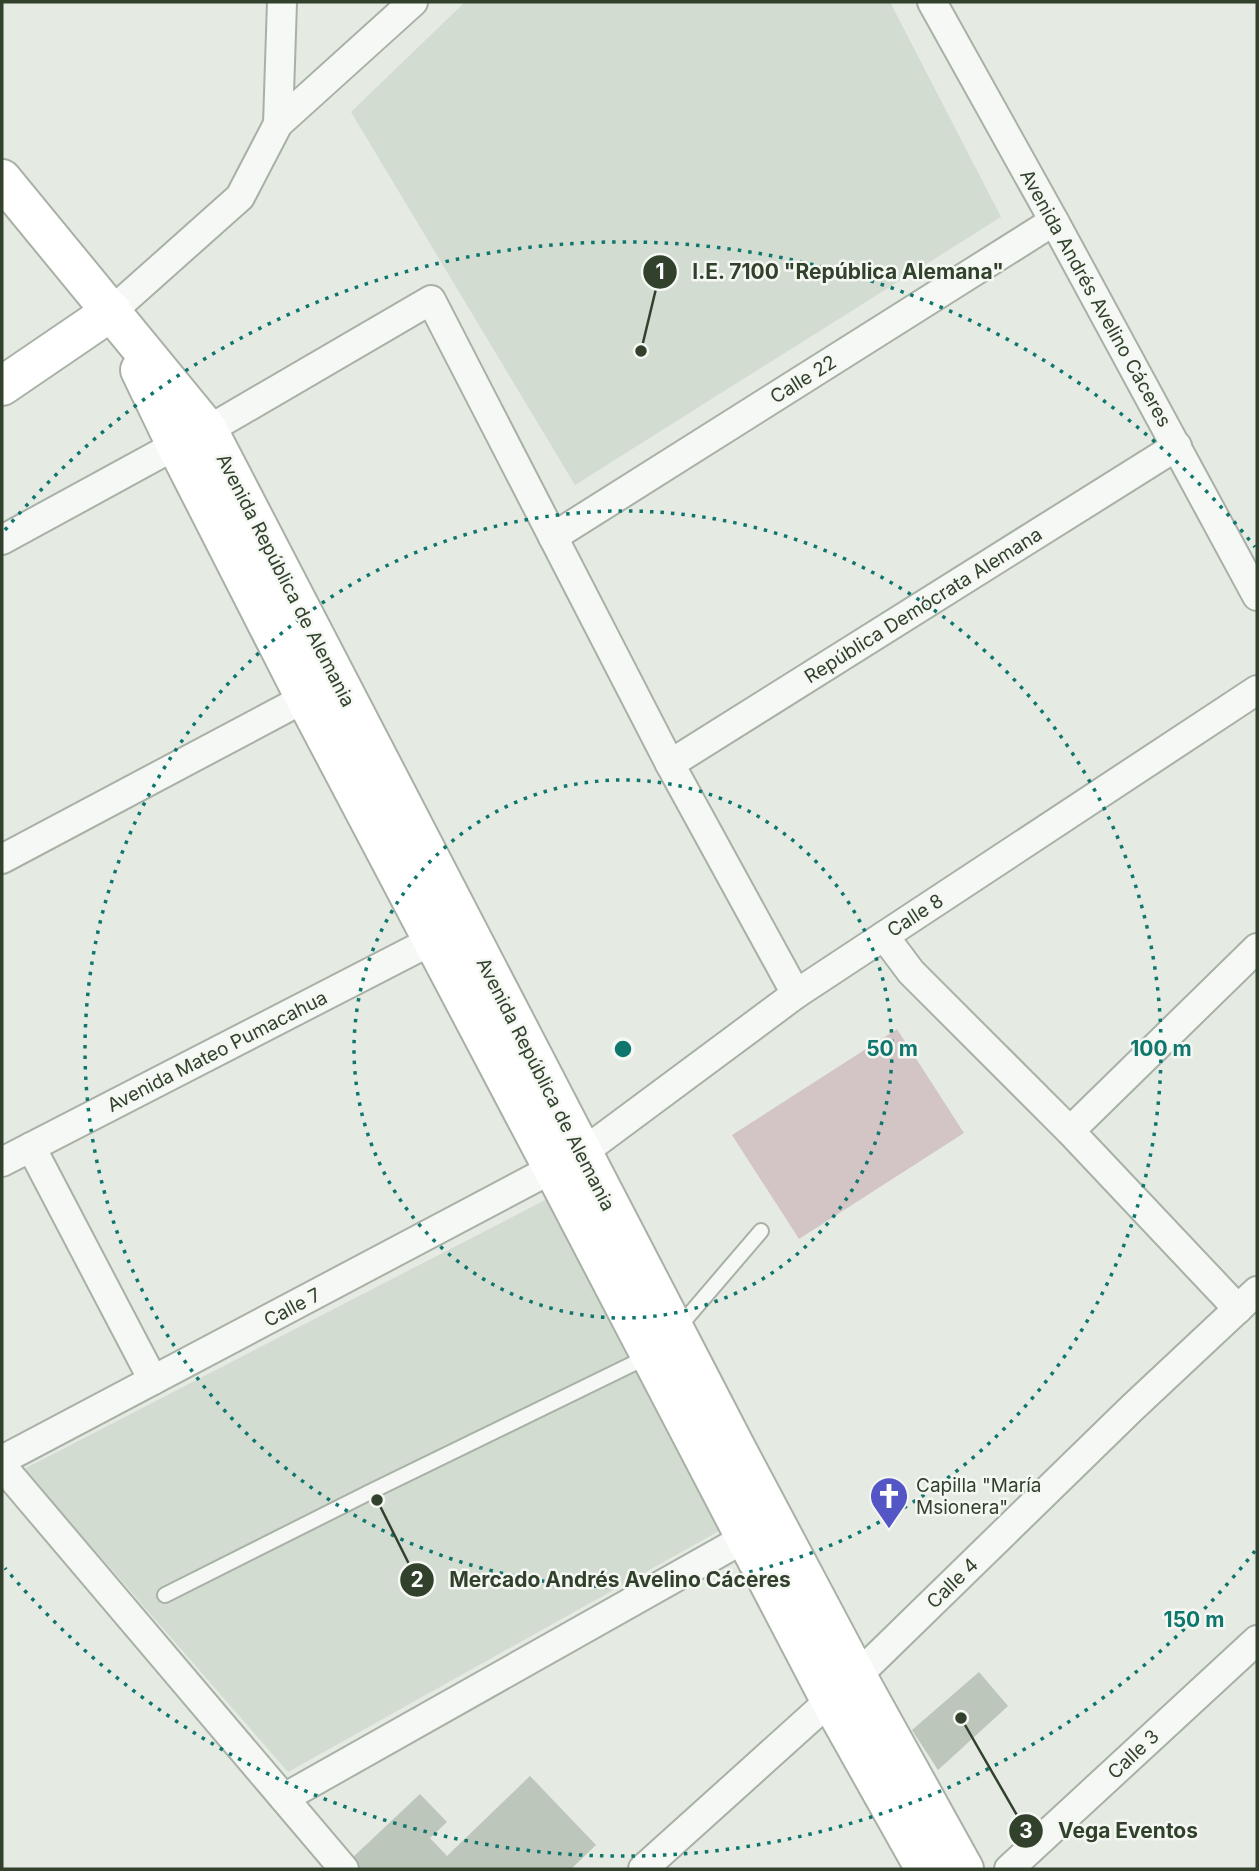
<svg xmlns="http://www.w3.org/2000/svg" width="1259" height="1871" font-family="Inter,sans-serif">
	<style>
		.built { fill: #d3dcd1 }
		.pitch { fill: #d3c5c6 }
		.building { fill: #bdc6ba }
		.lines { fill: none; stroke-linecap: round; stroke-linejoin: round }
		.lane-casing { stroke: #a8b1a5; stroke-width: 18 }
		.street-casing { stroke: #a8b1a5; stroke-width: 32 }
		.secondary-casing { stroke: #a8b1a5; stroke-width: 42 }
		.lane { stroke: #f6f8f5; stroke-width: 14 }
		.street { stroke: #f6f8f5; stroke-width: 28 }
		.secondary { stroke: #fff; stroke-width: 38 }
		.ring { fill: none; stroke: #0f766e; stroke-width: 3.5; stroke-dasharray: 3.5 7 }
		.labels { text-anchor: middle; stroke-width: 5; stroke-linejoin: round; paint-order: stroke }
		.street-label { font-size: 19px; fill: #31412c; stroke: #f4f7f2 }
		.poi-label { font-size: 19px; fill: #31412c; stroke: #f4f7f2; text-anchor: start }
		.centre { fill: #0f766e; stroke: #f4f7f2; stroke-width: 3.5 }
		.ring-label { font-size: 21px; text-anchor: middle; font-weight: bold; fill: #0f766e; stroke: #f4f7f2; stroke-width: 5; stroke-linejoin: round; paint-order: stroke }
		.leader { fill: none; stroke: #31412c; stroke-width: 2.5 }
		.callout-dot { fill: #31412c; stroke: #f4f7f2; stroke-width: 2.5 }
		.mark-label { font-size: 21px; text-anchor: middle; font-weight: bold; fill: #fff }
		.callout-label { font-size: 21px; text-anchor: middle; font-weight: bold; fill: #31412c; stroke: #f4f7f2; stroke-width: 5; stroke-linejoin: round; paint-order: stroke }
	</style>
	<rect width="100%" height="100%" fill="#e5eae3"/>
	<g class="built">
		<path d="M465,2H890L1001,217L575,485L351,112Z"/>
		<path d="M549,1198L719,1531L288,1772L24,1469Z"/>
	</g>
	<path class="pitch" d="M897,1029L964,1133L799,1239L732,1135Z"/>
	<g class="building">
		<path d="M979,1672L1008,1706L938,1770L912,1730Z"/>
		<path d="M530,1776L596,1845L571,1869H361L351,1859L420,1794L447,1822L430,1838L447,1856Z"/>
	</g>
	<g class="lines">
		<defs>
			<g id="lane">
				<path d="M678,1328L761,1231"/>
				<path d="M165,1595L372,1491L649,1356"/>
			</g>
			<g id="street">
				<path d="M932,2L1054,221L1257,596"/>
				<path d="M278,124L282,2"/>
				<path d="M112,311L240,197L278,124L413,2"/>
				<path d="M208,430L431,300L670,764L796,994"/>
				<path d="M553,537L1054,221"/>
				<path d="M2,540L176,445"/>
				<path d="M670,764L1177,446"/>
				<path d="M2,859L305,698"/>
				<path d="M884,936L911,972L1070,1131L1238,1309"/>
				<path d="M1070,1131L1257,948"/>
				<path d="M31,1147L153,1380"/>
				<path d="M2,1162L433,940"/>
				<path d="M2,1460L582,1153L796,994L1257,690"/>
				<path d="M2,1466L344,1869"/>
				<path d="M284,1798L745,1538"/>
				<path d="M643,1869L857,1676L1132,1408L1257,1291"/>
				<path d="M1009,1869L1257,1640"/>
			</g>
			<g id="secondary">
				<path d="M2,179L208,430L736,1448L857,1676L964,1869"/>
				<path d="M140,370L176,445L305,698L553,1169L830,1700L925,1869"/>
				<path d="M2,386L112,311"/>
			</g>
		</defs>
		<use href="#lane" class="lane-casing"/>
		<use href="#street" class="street-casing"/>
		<use href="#secondary" class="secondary-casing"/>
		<use href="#lane" class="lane"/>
		<use href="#street" class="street"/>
		<use href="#secondary" class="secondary"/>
	</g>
	<g class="ring">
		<circle cx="623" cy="1049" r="269"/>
		<circle cx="623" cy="1049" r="538"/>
		<path d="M1255 1551A807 807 0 0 1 5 1568M5 530A807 807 0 0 1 1255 547"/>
	</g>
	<defs>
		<symbol id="church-pin" viewBox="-11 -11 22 30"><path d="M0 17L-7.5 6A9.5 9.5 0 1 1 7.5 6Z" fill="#5356c4" stroke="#f4f7f2"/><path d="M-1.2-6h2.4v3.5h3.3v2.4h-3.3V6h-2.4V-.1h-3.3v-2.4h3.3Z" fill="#fff"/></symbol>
	</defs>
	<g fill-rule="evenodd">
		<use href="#church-pin" x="867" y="1474" width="44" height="60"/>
	</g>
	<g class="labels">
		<g class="street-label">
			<text transform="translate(1096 298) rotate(61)" y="7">Avenida Andrés Avelino Cáceres</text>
			<text transform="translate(803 379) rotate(-32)" y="7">Calle 22</text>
			<text transform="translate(286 580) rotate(63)" y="7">Avenida República de Alemania</text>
			<text transform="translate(923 605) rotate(-32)" y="7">República Demócrata Alemana</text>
			<text transform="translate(915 915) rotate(-33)" y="7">Calle 8</text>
			<text transform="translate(217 1051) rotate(-27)" y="7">Avenida Mateo Pumacahua</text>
			<text transform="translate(546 1084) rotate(63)" y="7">Avenida República de Alemania</text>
			<text transform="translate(292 1307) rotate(-28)" y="7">Calle 7</text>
			<text transform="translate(952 1583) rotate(-44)" y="7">Calle 4</text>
			<text transform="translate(1133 1754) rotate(-43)" y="7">Calle 3</text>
		</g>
		<g class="poi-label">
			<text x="916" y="1492">Capilla "María<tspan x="916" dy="22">Msionera"</tspan></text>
		</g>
	</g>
	<circle cx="623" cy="1049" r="10" class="centre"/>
	<g class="ring-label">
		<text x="892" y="1056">50 m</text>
		<text x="1161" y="1056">100 m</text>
		<text x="1194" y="1627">150 m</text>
	</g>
	<path class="leader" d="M641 351L660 272M377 1500L417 1580M961 1718L1026 1831"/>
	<g class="callout-dot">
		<circle cx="641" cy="351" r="7"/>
		<circle cx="377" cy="1500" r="7"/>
		<circle cx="961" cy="1718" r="7"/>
		<circle cx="660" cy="272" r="18"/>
		<circle cx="417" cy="1580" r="18"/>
		<circle cx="1026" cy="1831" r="18"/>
	</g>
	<g class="mark-label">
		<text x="660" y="279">1</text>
		<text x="417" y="1587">2</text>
		<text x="1026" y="1838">3</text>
	</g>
	<g class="callout-label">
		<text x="848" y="279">I.E. 7100 "República Alemana"</text>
		<text x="620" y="1587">Mercado Andrés Avelino Cáceres</text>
		<text x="1128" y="1838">Vega Eventos</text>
	</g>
	<rect width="1259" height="1871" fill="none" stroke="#31412c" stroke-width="7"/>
</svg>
